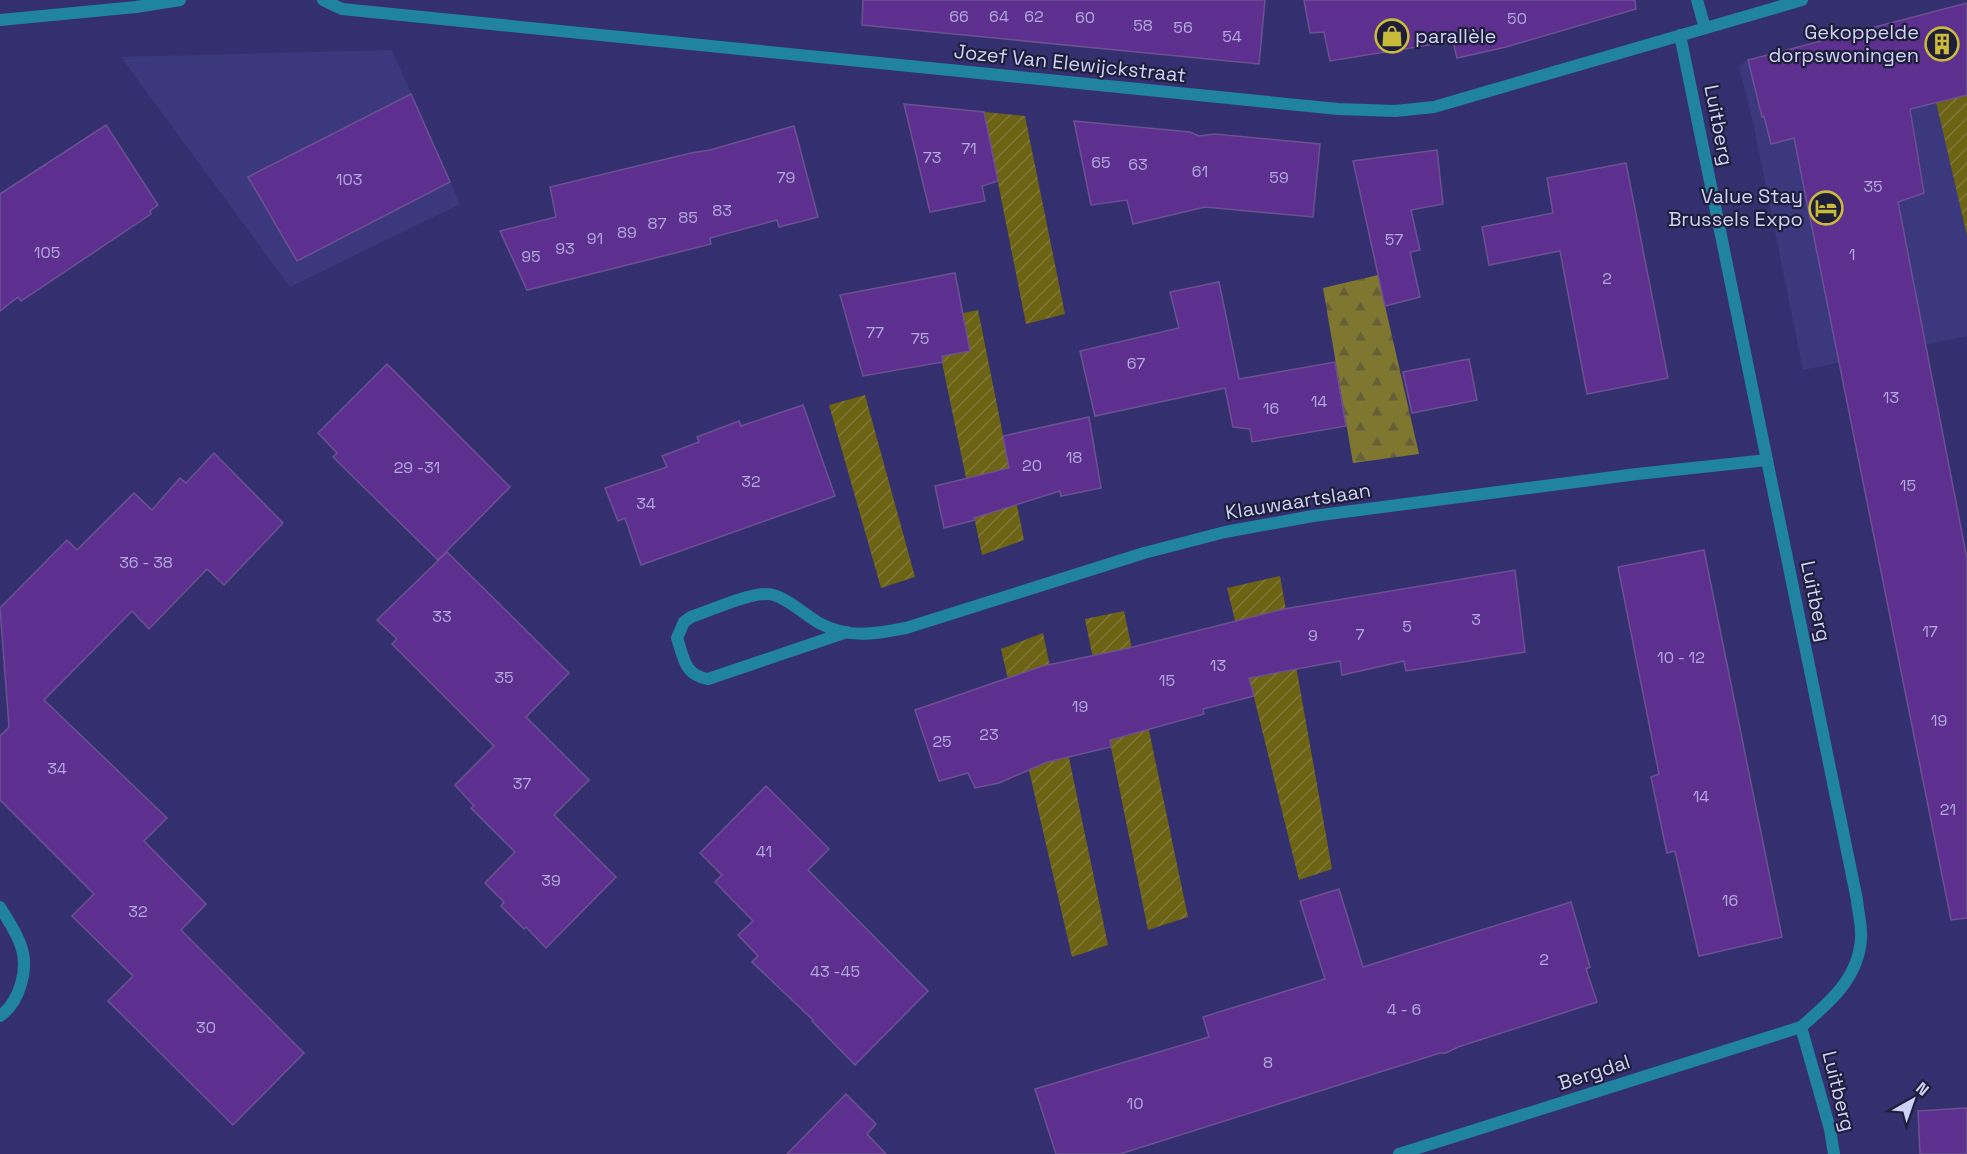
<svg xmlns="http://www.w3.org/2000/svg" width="1967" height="1154" font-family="'Space Grotesk',sans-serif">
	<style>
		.built { fill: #3c387e }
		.forest { fill: url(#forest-firs) }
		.garden { fill: url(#garden-furrows) }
		.building { fill: #5d2f8f; stroke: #6c5192; stroke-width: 1.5 }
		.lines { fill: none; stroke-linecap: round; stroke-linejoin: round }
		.street { stroke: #20839f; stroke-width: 12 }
		.labels { text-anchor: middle; stroke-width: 4.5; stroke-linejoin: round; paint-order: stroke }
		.number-label { font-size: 16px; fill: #b2a9de }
		.poi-label { font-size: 20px; fill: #cfd2f8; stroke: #1e1e3a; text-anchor: end }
		.street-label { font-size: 20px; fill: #cfd2f8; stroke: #1e1e3a }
	</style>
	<defs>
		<pattern id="forest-firs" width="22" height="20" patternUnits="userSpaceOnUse" patternTransform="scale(1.5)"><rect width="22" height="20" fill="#7f7630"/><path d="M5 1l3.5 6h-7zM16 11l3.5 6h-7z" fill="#65603a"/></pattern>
		<pattern id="garden-furrows" width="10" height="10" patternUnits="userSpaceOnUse" patternTransform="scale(1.5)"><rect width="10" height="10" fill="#6c6314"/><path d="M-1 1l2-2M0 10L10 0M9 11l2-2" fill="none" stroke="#807837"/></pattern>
	</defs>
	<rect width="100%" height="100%" fill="#34306f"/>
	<g class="built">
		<path d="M1917,16L1967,236V336L1803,370L1753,122L1739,66L1748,60Z"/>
		<path d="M392,50L460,204L290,287L121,57Z"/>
	</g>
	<path class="forest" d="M1378,275L1419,454L1353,463L1323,288Z"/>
	<g class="garden">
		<path d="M1967,93V236L1936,102Z"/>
		<path d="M984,112L1025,116L1065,314L1026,324Z"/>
		<path d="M978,310L1024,540L982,555L933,319Z"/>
		<path d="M865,395L915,577L881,588L829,405Z"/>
		<path d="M1280,576L1332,869L1299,880L1227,588Z"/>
		<path d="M1124,611L1188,917L1148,930L1085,619Z"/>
		<path d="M1043,633L1108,945L1072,957L1001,649Z"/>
	</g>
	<g class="building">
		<path d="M863,0H1265L1259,64L862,25Z"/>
		<path d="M1304,0H1635L1636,9L1506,47L1457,58L1453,41L1330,61L1324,32L1310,33Z"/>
		<path d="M1967,3V95L1910,109L1924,193L1898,202L1967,559V918L1951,920L1794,138L1771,144L1764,116L1762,117L1748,60Z"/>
		<path d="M411,94L450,182L297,261L248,177Z"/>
		<path d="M904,104L984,112L998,181L982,186L985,201L930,212Z"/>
		<path d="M1074,121L1190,132L1199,136L1215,134L1320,144L1313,217L1205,207L1133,224L1127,200L1091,205Z"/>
		<path d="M106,125L158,205L150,211L151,214L21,301L18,297L0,311V194Z"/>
		<path d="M794,126L818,217L779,227L777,220L710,238L711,244L527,290L500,231L556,217L550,187L691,153L710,150Z"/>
		<path d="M1437,150L1443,204L1411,210L1420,250L1410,252L1420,297L1385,306L1353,161Z"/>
		<path d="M1626,163L1668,378L1587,394L1560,251L1489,265L1482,227L1553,213L1547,178Z"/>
		<path d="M955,273L970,351L942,356L943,362L863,376L840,295Z"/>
		<path d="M1219,282L1239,379L1335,362L1346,426L1252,442L1250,429L1233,427L1225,388L1095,416L1080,351L1179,328L1170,292Z"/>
		<path d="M1469,359L1477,400L1412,413L1403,372Z"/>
		<path d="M387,364L510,487L438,560L333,457L337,453L318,433Z"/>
		<path d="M803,405L835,496L641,565L625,518L618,521L605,488L667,467L662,456L699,442L697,437L739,421L741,426Z"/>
		<path d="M1089,417L1101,488L1061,496L1060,491L974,518L975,520L944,528L935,486L1009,468L1003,436Z"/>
		<path d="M214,453L283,523L224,585L207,569L149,629L132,611L44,700L167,818L144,841L206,904L181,930L304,1053L233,1125L108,1001L133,976L72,916L94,894L0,800V736L9,727L0,608L67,540L77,550L134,493L152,510L180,478L186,483Z"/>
		<path d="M1704,550L1782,937L1699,956L1675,851L1667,853L1651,777L1659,774L1618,567Z"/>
		<path d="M447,552L569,673L526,717L589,780L554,815L616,877L546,948L526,927L524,929L501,906L504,902L485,883L515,852L471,808L474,806L455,785L494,746L392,644L397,639L377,620Z"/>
		<path d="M1515,570L1525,652L1406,671L1404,661L1342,675L1340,661L1249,678L1254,696L1203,709L1204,714L1110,740L1111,747L1047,762L999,783L975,788L968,773L939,781L915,710L1043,666L1125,649L1284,609Z"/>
		<path d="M766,786L829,849L808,870L928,991L855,1065L812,1021L813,1020L752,962L758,956L738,935L753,921L715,882L722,875L700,853Z"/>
		<path d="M1339,889L1363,967L1571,902L1590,967L1586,969L1597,1002L1458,1047L1446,1053H1440L1120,1154H1056L1035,1089L1209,1037L1203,1017L1325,979L1300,901Z"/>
		<path d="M846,1094L876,1124L867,1134L886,1154H787Z"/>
		<path d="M1967,1108V1154H1920L1918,1111Z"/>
	</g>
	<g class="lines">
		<g class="street">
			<path d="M323,0L342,9L1338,109L1395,111L1434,107L1802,0"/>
			<path d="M1697,0L1705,28"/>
			<path d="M0,20L136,7L180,0"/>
			<path d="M1680,35L1857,900C1858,913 1862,926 1861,938C1859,978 1829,1003 1801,1027L1830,1129L1834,1154"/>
			<path d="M847,632L708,679C684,675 684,658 677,638L684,622L691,617C712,610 746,594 767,594C783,594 805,615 819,623C849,639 875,634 906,628L1144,553L1225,532L1313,516L1637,474L1767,460"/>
			<path d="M0,907C7,919 17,933 21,946C29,968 20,1002 0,1016"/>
			<path d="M1399,1154L1801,1027"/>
		</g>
	</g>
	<defs>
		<symbol id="shop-ring" viewBox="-11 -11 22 22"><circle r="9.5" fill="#1e1e3a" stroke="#caba3a" stroke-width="1.5"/><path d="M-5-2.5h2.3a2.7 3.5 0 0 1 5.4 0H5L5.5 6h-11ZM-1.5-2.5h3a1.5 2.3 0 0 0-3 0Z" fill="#caba3a"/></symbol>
		<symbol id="building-ring" viewBox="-11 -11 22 22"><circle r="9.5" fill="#1e1e3a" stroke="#caba3a" stroke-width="1.5"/><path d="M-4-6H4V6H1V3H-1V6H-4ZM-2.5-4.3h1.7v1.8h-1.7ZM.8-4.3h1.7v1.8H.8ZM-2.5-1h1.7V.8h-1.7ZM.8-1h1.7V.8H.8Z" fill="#caba3a"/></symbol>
		<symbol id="hotel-ring" viewBox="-11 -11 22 22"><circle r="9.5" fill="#1e1e3a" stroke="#caba3a" stroke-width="1.5"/><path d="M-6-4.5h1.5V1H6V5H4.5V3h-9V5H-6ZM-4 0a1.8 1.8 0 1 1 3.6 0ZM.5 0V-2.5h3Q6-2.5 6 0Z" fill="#caba3a"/></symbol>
	</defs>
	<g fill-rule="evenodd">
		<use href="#shop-ring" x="1373" y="17" width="38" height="38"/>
		<use href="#building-ring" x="1923" y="25" width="38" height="38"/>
		<use href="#hotel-ring" x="1807" y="189" width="38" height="38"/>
	</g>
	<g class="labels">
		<g class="number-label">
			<text x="959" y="22">66</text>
			<text x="999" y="22">64</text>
			<text x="1034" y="22">62</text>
			<text x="1085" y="23">60</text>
			<text x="1517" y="24">50</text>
			<text x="1143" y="31">58</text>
			<text x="1183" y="33">56</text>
			<text x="1232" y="42">54</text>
			<text x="969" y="154">71</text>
			<text x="932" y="163">73</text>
			<text x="1101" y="168">65</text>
			<text x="1138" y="170">63</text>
			<text x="1200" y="177">61</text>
			<text x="786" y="183">79</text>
			<text x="1279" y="183">59</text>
			<text x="349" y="185">103</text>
			<text x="1873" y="192">35</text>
			<text x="722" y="216">83</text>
			<text x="688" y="223">85</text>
			<text x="657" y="229">87</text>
			<text x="627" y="238">89</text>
			<text x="595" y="244">91</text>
			<text x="1394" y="245">57</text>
			<text x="565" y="254">93</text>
			<text x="47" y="258">105</text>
			<text x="1852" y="260">1</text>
			<text x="531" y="262">95</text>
			<text x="1607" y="284">2</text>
			<text x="875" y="338">77</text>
			<text x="920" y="344">75</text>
			<text x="1136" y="369">67</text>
			<text x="1891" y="403">13</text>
			<text x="1319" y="407">14</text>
			<text x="1271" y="414">16</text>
			<text x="1074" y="463">18</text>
			<text x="1032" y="471">20</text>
			<text x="417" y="473">29 -31</text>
			<text x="751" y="487">32</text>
			<text x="1908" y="491">15</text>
			<text x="646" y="509">34</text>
			<text x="146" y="568">36 - 38</text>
			<text x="442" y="622">33</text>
			<text x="1476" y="625">3</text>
			<text x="1407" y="632">5</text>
			<text x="1930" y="637">17</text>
			<text x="1360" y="640">7</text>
			<text x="1313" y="641">9</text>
			<text x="1681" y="663">10 - 12</text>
			<text x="1218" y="671">13</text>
			<text x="504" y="683">35</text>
			<text x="1167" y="686">15</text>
			<text x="1080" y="712">19</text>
			<text x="1939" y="726">19</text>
			<text x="989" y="740">23</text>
			<text x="942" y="747">25</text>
			<text x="57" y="774">34</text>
			<text x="522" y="789">37</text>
			<text x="1701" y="802">14</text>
			<text x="1948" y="815">21</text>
			<text x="764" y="857">41</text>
			<text x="551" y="886">39</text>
			<text x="1730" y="906">16</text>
			<text x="138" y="917">32</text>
			<text x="1544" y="965">2</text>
			<text x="835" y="977">43 -45</text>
			<text x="1404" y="1015">4 - 6</text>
			<text x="206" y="1033">30</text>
			<text x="1268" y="1068">8</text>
			<text x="1135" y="1109">10</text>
		</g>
		<g class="poi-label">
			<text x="1919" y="39">Gekoppelde<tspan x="1919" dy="23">dorpswoningen</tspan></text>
			<text x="1415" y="43" text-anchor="start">parallèle</text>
			<text x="1803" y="203">Value Stay<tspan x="1803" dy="23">Brussels Expo</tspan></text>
		</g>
		<g class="street-label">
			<text transform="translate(1070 63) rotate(6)" y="7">Jozef Van Elewijckstraat</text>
			<text transform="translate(1719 125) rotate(79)" y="7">Luitberg</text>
			<text transform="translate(1298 501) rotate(-9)" y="7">Klauwaartslaan</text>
			<text transform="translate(1816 601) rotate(78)" y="7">Luitberg</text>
			<text transform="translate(1594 1072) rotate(-18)" y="7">Bergdal</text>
			<text transform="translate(1839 1091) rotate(76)" y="7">Luitberg</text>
		</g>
	</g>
	<g transform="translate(1913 1100) rotate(40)" stroke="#1e1e3a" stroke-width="4.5" paint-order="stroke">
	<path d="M0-4.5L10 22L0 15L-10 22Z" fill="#cfd2f8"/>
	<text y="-9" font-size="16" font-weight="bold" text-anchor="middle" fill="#cfd2f8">N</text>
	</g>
</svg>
